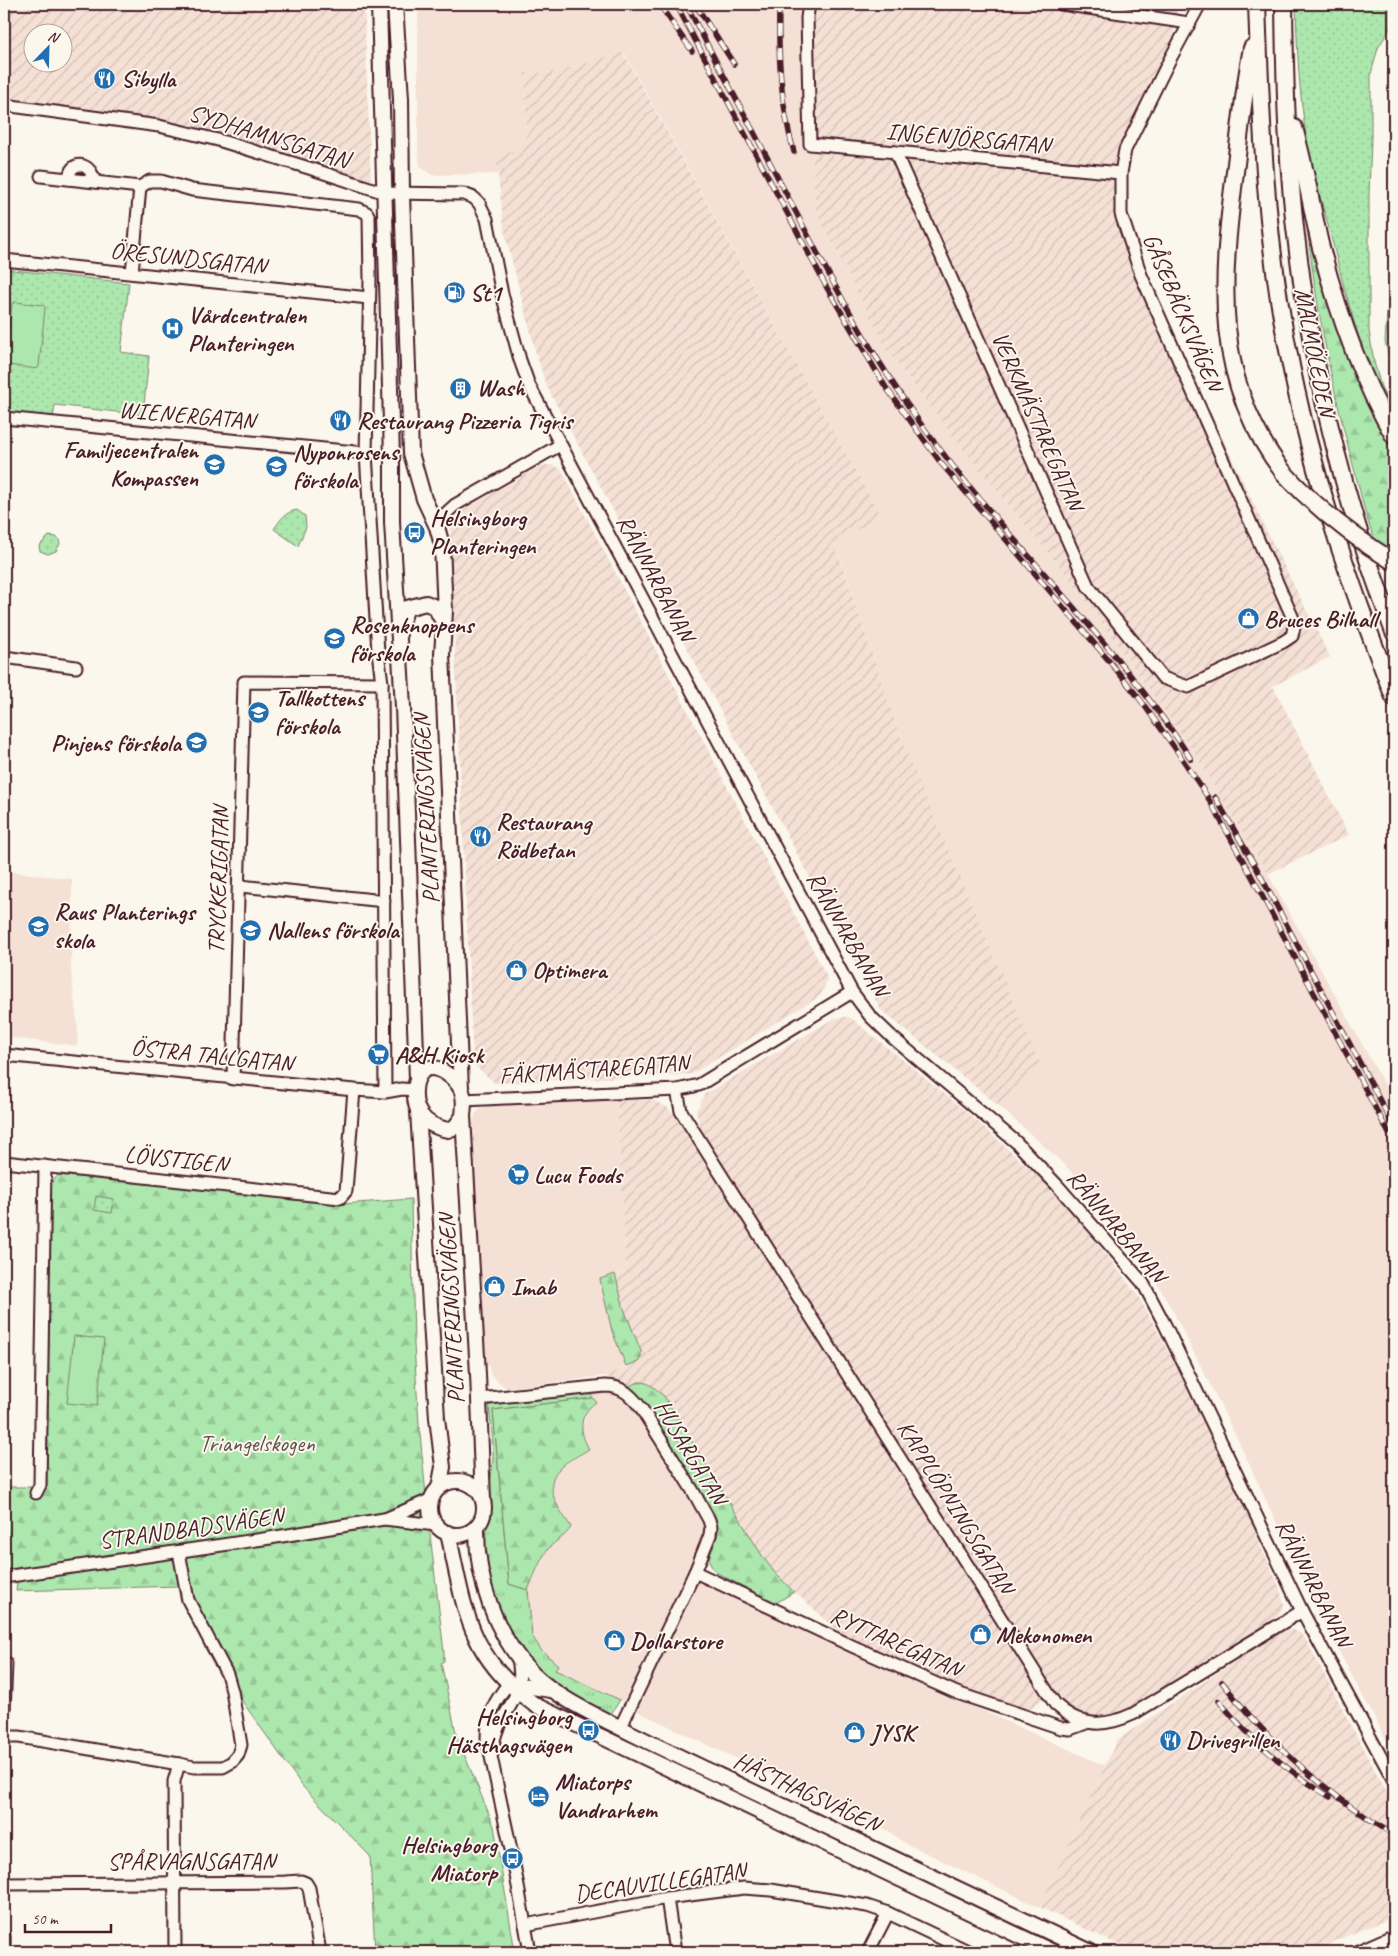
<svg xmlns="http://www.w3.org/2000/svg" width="1398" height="1956" font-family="Caveat,sans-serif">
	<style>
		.built { fill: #f4e0d4 }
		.industrial { fill: url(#industrial-furrows); fill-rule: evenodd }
		.grass { fill: url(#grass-tufts); stroke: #7b836c }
		.forest { fill: url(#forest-firs); stroke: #7b836c }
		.park { fill: url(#park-dots); stroke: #7b836c }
		.pitch { fill: #ace7ad; stroke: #7b836c }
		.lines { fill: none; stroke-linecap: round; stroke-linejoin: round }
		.minor-casing { stroke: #4a1f2b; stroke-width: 15 }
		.major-casing { stroke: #4a1f2b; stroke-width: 18 }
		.highway-casing { stroke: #4a1f2b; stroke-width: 20 }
		.minor { stroke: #fbf7ec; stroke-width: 11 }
		.major { stroke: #fbf7ec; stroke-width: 14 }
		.highway { stroke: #fbf7ec; stroke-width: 16 }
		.rail-casing { stroke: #4a1f2b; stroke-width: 5.5 }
		.rail { stroke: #fbf7ec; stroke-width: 4; stroke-dasharray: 11; stroke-linecap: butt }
		.highway-bridge-casing { stroke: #4a1f2b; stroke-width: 20; stroke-linecap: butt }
		.highway-bridge { stroke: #fbf7ec; stroke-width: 16 }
		.labels { text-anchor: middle; stroke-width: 4; stroke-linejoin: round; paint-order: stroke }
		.poi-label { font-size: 24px; font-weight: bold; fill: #4a1f2b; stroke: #fbf7ec; text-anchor: start }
		.street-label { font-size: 24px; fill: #4a1f2b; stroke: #fbf7ec }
		.park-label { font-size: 24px; fill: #62514c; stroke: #fbf7ec }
	</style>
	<defs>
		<pattern id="industrial-furrows" width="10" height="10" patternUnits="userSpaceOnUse" patternTransform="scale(1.25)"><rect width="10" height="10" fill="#f4e0d4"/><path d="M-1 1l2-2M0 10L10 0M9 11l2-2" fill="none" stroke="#d3c0b6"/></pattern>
		<pattern id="grass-tufts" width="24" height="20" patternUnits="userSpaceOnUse" patternTransform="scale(1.25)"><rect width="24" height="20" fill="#ace7ad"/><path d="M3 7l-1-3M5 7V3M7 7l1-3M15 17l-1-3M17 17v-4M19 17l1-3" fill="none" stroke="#96c695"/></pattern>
		<pattern id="forest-firs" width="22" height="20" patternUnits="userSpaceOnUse" patternTransform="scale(1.25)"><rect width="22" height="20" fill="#ace7ad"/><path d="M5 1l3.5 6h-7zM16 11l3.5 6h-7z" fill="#96c695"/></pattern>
		<pattern id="park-dots" width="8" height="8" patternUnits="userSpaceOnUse" patternTransform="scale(1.25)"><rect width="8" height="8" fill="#ace7ad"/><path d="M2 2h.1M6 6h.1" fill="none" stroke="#96c695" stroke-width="1.8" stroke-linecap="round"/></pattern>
	</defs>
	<rect width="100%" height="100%" fill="#fbf7ec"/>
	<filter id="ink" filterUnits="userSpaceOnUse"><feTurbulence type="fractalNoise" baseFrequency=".02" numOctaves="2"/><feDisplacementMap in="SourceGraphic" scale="10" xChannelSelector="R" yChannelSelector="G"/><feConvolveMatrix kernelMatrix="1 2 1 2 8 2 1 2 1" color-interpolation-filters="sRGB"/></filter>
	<g filter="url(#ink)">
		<g class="built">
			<path d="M418,4H810L811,144L816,211L888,352L965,452L1078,589L1193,751L1268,874L1394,1102V1754L1324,1624L1236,1436L1173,1311L1147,1266L1068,1168L998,1105L1042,1068L903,744L835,543L880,515L624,52L557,72L525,73L526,147L496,155L498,174L432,175L420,166L418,150Z"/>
			<path d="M4,871L72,879L71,972L78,1030L77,1046L4,1037Z"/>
			<path d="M617,1100L626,1270L601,1278L612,1331L626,1366L605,1376L506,1388L490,1374L489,1366L483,1365L473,1123L475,1115L480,1109L487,1106Z"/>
			<path d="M599,1392L621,1396L632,1405L704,1520L705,1532L687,1574L826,1640L1105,1766L1039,1907L901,1841L889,1831L641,1713L620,1700L555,1670L549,1658L532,1636L528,1590L546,1551L554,1542L570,1531L571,1527L553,1498L552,1487L554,1477L559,1469L589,1449L582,1437L581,1430L588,1410L596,1402L591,1394Z"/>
		</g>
		<g class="industrial">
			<path d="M4,4H364L371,181L220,135L160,120L28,101L4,100ZM32,32H62V62H32Z"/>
			<path d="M810,4H1177L1172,46L1145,91L1123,149L1126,229L1199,389L1267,532L1330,657L1273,686L1349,835L1268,874L1193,751L1078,589L965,452L888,352L816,211L811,144Z"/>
			<path d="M623,52L880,515L835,544L903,744L1042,1068L998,1105L881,1010L546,385L536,353L504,230L496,155L526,147L525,73L557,72Z"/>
			<path d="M542,465H553L561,469L827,977L825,986L820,996L692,1074L495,1083L473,1064L450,536L451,527L454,520L465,509Z"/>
			<path d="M845,1017L851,1018L963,1109L1058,1194L1136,1293L1155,1326L1246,1503L1261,1547L1279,1586L1284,1605L1280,1613L1274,1619L1120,1715L1096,1720L1070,1711L1059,1699L700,1127L696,1111L705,1094L835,1018Z"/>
			<path d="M617,1100H651L667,1107L675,1116L1043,1699L1026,1711L959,1688L843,1635L788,1586L775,1573L639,1382L629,1386L605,1376L637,1362L641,1357V1351L624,1309L615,1274L626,1270Z"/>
			<path d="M1293,1630L1300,1633L1306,1640L1394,1806V1917L1332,1942L1323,1952H1134L1039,1907L1117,1740L1276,1634L1284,1631Z"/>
		</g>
		<g class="grass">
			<path d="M1387,312L1394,354V379L1385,341Z"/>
			<path d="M591,1394L593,1398L493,1410L509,1584L528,1590L532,1636L542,1651L558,1665L555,1670L620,1700L611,1714C595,1713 578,1698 564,1690C517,1660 492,1607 485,1553C484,1538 486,1522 487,1507C488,1488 494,1469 493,1450C493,1435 490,1420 489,1405Z"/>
		</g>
		<g class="forest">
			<path d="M1304,199L1368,400L1394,450V551C1389,548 1379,544 1375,539C1368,527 1360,491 1356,476C1331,385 1313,293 1304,199Z"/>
			<path d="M58,1175L343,1204L411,1199L414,1345L419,1424L429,1526L444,1652V1661L441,1663L457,1737L494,1826L515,1952H375L370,1856L303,1787L208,1653L180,1598L178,1586L16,1591L17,1582L4,1578V1487H47L51,1183Z"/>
			<path d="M615,1274L624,1309L641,1351V1357L638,1362L626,1366L612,1331L600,1279Z"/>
			<path d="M639,1382C649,1381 657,1390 664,1396L763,1557L775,1573L794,1592L776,1603L717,1573C702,1559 713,1553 717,1537C719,1529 717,1520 714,1513L643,1400L629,1386Z"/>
			<path d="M593,1398L596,1402C578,1415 579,1432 589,1449C580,1455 566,1461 559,1469C541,1488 561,1511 571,1527C567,1536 554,1541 548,1549C539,1561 534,1577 528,1590L509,1584L493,1410Z"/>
		</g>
		<g class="park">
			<path d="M1296,4H1394V22L1378,48L1371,74V139L1369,194V331L1374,362L1382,390L1394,413V424C1366,368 1349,309 1334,248C1325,212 1313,176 1307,141C1299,95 1297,49 1296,4Z"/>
			<path d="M4,269L129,283L121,352L149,356L143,415L55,405L53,418L4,413Z"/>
			<path d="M297,510L305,516L306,527L298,546L274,529C281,519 285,512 297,510Z"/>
			<path d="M49,536L56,537L59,539L60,544L56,551L48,554L40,551L39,546Z"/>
			<path d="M96,1196L114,1199L112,1213L94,1210Z"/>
		</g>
		<g class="pitch">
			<path d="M15,302L43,305L45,308L39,366L37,369L8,365L5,362L12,304Z"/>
			<path d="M74,1336L104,1339L97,1406L67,1403Z"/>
		</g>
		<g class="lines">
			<defs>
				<g id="minor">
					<path d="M809,4L807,18L810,144L1121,173"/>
					<path d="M1061,4L1189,23"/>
					<path d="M4,105L159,126L218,140L309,168L385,193L464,194L474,198L479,203L487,219L502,294L520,360L529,385L852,992L870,1016L893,1038L1016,1142L1057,1185L1143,1283L1165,1325L1302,1611L1394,1781"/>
					<path d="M895,152L1088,586L1163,678L1188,687L1283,642L1292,636L1295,623L1141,275L1121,214V173L1125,150L1169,61L1200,4"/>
					<path d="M41,176L140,187L150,181H161L192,190L359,209L367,213L369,217L370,280L366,453L378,652L382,683L385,1092"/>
					<path d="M69,179C69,166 81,160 90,171C92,174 94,178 96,182"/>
					<path d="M4,260L369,298"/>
					<path d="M132,273L140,187"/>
					<path d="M4,418L366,453"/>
					<path d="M437,527L444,515L455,505L560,445"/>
					<path d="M4,657L76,667"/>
					<path d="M240,886L384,901"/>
					<path d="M4,1055L354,1090L385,1092L402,1089L415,1090"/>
					<path d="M233,1079L244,682L382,683"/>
					<path d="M677,1090L681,1111L1055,1704C1080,1727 1103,1728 1133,1714L1302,1611"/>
					<path d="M464,1100L677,1090L699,1085L852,992"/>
					<path d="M4,1162L340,1198L346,1191L354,1090"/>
					<path d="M479,1399L605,1386C622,1386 631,1395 641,1408L693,1491L709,1520L711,1527L710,1535L695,1572L620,1728"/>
					<path d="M36,1493L40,1485L45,1166"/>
					<path d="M385,1519L432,1499"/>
					<path d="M695,1572L852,1646L957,1693L1061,1728L1070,1729L1086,1723"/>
					<path d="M4,1577L270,1538L384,1519L436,1525"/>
					<path d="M509,1683C495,1700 487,1715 487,1738L513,1859L530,1952"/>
					<path d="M4,1713L6,1663"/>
					<path d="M4,1737H19L179,1764"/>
					<path d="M493,1752C493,1711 530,1704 517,1655"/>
					<path d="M4,1884L285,1882L301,1881L306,1883L309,1888L320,1952"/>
					<path d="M667,1898L675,1952"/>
					<path d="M525,1925L667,1898L744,1888L771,1890L867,1906L888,1913L970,1952"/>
					<path d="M4,1936V1952"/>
					<path d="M175,1952L174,1781L179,1764L194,1767H223L232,1762L238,1755L241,1745L232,1691L227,1674L188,1600L179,1552"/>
					<path d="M868,1952L888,1913"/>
				</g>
				<g id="major">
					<path d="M379,4L392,457V522L403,707L417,1079"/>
					<path d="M395,4L401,99L402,194L411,453L424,499L437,527L442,545L445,612L442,654L461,1089"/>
					<path d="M400,625L407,608L426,603L435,607L443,622"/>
					<path d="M418,1111L437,1418L443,1467L439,1488"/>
					<path d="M463,1116L455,1127L448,1130C438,1128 427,1124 421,1115C413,1105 412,1080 423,1071C435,1061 455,1078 461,1089C465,1097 464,1107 463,1116L478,1374L483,1500"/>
					<circle cx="457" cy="1508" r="27"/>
					<path d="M477,1526C476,1579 495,1636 533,1674C556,1696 585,1710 613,1724C648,1742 684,1759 720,1776C844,1835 967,1893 1091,1952"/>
					<path d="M448,1533C465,1609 467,1656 535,1705L1053,1952"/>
					<path d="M509,1683L550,1690"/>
					<path d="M1360,1952L1394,1937"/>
				</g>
				<g id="highway">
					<path d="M1257,4C1261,119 1265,236 1288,350C1310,468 1350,585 1394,697"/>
					<path d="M1284,4C1285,87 1287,170 1298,252C1314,381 1347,510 1394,632"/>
					<path d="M1252,48C1244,89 1240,131 1235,172C1221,283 1212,380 1284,473"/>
					<path d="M1294,128C1305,166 1311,205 1320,244C1337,310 1360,377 1394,436"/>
				</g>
			</defs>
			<use href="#minor" class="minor-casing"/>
			<use href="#major" class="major-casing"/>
			<use href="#highway" class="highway-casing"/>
			<use href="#minor" class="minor"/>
			<use href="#major" class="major"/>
			<use href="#highway" class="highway"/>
			<defs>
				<g id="rail">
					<path d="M659,4L692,51"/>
					<path d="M676,4L827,288L885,386L940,462L1110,662L1139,698L1179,754L1207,796L1250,873L1394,1143"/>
					<path d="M686,4C716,62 748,120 778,178C822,262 865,347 921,424C1005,540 1113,638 1191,759"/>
					<path d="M695,4L734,64"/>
					<path d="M779,4C778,54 780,103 794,152"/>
					<path d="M1215,797L1257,869L1394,1127"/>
					<path d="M1222,1682C1269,1743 1328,1795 1394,1835"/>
					<path d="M1219,1701C1251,1740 1287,1771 1330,1797"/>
				</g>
			</defs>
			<use href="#rail" class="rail-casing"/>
			<use href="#rail" class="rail"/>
			<defs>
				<path id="highway-bridge" d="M1284,473C1317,509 1353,537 1394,562"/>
			</defs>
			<use href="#highway-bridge" class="highway-bridge-casing"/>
			<use href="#highway-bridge" class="highway-bridge"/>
		</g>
	</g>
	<defs>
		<symbol id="restaurant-disc" viewBox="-11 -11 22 22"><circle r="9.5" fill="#1f6fb2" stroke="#fbf7ec"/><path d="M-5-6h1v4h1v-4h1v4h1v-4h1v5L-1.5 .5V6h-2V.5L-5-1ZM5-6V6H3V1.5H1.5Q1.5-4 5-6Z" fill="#fff"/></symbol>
		<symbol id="fuel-disc" viewBox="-11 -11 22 22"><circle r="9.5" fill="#1f6fb2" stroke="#fbf7ec"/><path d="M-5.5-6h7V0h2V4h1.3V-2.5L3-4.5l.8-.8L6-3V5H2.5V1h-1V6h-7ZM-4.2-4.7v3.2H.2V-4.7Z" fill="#fff"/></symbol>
		<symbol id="hospital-disc" viewBox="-11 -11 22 22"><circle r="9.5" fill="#1f6fb2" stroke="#fbf7ec"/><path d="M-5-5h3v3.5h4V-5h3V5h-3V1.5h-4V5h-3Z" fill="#fff"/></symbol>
		<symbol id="building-disc" viewBox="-11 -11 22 22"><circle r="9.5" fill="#1f6fb2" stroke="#fbf7ec"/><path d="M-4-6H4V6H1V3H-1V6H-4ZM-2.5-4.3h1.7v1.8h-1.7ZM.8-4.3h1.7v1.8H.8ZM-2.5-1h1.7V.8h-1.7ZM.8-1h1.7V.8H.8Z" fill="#fff"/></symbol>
		<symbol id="school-disc" viewBox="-11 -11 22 22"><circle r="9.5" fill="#1f6fb2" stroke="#fbf7ec"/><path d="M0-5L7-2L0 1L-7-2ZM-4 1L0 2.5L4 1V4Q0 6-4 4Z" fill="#fff"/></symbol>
		<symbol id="bus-disc" viewBox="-11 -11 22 22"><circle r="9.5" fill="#1f6fb2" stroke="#fbf7ec"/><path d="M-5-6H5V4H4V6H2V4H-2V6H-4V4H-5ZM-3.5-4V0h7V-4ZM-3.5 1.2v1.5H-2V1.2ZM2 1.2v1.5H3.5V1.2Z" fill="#fff"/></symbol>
		<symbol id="shop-disc" viewBox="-11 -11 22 22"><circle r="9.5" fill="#1f6fb2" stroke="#fbf7ec"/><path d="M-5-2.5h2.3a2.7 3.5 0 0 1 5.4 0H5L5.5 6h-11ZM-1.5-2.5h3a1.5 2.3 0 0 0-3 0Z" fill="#fff"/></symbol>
		<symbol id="supermarket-disc" viewBox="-11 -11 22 22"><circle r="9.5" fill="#1f6fb2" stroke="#fbf7ec"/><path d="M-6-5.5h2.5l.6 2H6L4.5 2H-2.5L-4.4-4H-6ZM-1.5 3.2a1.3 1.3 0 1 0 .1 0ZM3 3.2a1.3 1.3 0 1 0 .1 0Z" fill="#fff"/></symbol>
		<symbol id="hotel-disc" viewBox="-11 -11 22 22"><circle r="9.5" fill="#1f6fb2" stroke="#fbf7ec"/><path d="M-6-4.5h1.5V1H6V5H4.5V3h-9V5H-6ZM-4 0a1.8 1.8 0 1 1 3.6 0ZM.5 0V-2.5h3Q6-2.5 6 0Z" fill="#fff"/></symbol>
	</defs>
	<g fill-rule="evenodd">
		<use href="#restaurant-disc" x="92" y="66" width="25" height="25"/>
		<use href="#fuel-disc" x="442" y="280" width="25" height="25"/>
		<use href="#hospital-disc" x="160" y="316" width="25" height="25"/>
		<use href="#building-disc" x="448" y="376" width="25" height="25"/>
		<use href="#restaurant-disc" x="328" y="408" width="25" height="25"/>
		<use href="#school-disc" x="202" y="452" width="25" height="25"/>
		<use href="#school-disc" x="264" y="454" width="25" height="25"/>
		<use href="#bus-disc" x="402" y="520" width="25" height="25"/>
		<use href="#shop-disc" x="1236" y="606" width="25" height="25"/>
		<use href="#school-disc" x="322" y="626" width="25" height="25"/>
		<use href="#school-disc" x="246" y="700" width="25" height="25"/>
		<use href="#school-disc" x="184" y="730" width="25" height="25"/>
		<use href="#restaurant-disc" x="468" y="824" width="25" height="25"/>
		<use href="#school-disc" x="26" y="914" width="25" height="25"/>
		<use href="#school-disc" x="238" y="918" width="25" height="25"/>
		<use href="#shop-disc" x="504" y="958" width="25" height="25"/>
		<use href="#supermarket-disc" x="366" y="1042" width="25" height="25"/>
		<use href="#supermarket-disc" x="506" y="1162" width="25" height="25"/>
		<use href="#shop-disc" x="482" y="1274" width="25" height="25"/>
		<use href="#shop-disc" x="968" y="1622" width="25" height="25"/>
		<use href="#shop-disc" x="602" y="1628" width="25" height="25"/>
		<use href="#bus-disc" x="576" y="1718" width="25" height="25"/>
		<use href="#shop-disc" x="842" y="1720" width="25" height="25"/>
		<use href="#restaurant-disc" x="1158" y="1728" width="25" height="25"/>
		<use href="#hotel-disc" x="526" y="1784" width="25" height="25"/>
		<use href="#bus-disc" x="500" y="1846" width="25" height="25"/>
	</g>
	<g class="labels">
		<g class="poi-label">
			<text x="121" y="87">Sibylla</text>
			<text x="470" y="301">St1</text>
			<text x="188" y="323">Vårdcentralen<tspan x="188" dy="28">Planteringen</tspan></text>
			<text x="477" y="396">Wash</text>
			<text x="357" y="429">Restaurang Pizzeria Tigris</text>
			<text x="198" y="458" text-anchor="end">Familjecentralen<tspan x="198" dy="28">Kompassen</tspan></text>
			<text x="293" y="460">Nyponrosens<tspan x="293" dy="28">förskola</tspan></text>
			<text x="430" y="526">Helsingborg<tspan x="430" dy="28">Planteringen</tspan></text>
			<text x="1264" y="627">Bruces Bilhall</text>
			<text x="350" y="633">Rosenknoppens<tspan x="350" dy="28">förskola</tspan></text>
			<text x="275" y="706">Tallkottens<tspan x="275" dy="28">förskola</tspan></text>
			<text x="181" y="751" text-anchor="end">Pinjens förskola</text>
			<text x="496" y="830">Restaurang<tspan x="496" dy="28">Rödbetan</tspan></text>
			<text x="54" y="920">Raus Planterings<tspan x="54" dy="28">skola</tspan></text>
			<text x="267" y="938">Nallens förskola</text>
			<text x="532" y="978">Optimera</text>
			<text x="395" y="1063">A&amp;H Kiosk</text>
			<text x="534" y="1183">Lucu Foods</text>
			<text x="511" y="1295">Imab</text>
			<text x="996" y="1643">Mekonomen</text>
			<text x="630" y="1649">Dollarstore</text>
			<text x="572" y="1725" text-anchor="end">Helsingborg<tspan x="572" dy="28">Hästhagsvägen</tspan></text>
			<text x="871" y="1741">JYSK</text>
			<text x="1186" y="1748">Drivegrillen</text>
			<text x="555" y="1790">Miatorps<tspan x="555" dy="28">Vandrarhem</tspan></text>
			<text x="497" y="1853" text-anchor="end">Helsingborg<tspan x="497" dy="28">Miatorp</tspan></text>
		</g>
		<g class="street-label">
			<text transform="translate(269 136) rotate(17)" y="8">SYDHAMNSGATAN</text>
			<text transform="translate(968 138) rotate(5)" y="8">INGENJÖRSGATAN</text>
			<text transform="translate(188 258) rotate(6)" y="8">ÖRESUNDSGATAN</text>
			<text transform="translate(1183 312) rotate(67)" y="8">GÅSEBÄCKSVÄGEN</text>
			<text transform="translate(1315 352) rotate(79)" y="8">MALMÖLEDEN</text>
			<text transform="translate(187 415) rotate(5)" y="8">WIENERGATAN</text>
			<text transform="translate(1038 421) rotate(66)" y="8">VERKMÄSTAREGATAN</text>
			<text transform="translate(656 578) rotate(62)" y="8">RÄNNARBANAN</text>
			<text transform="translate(426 809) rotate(-93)" y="8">PLANTERINGSVÄGEN</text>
			<text transform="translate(218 880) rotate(-88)" y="8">TRYCKERIGATAN</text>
			<text transform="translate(848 934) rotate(60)" y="8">RÄNNARBANAN</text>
			<text transform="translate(212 1055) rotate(6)" y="8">ÖSTRA TALLGATAN</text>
			<text transform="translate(594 1069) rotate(-4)" y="8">FÄKTMÄSTAREGATAN</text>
			<text transform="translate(176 1159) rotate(6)" y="8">LÖVSTIGEN</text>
			<text transform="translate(1117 1226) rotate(50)" y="8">RÄNNARBANAN</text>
			<text transform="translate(451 1309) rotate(-93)" y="8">PLANTERINGSVÄGEN</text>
			<text transform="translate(691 1452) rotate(59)" y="8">HUSARGATAN</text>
			<text transform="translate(956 1507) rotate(58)" y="8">KAPPLÖPNINGSGATAN</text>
			<text transform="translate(191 1528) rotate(-8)" y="8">STRANDBADSVÄGEN</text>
			<text transform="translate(1314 1583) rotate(63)" y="8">RÄNNARBANAN</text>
			<text transform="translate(896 1642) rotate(24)" y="8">RYTTAREGATAN</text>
			<text transform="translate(807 1792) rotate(25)" y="8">HÄSTHAGSVÄGEN</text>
			<text x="191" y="1869">SPÅRVAGNSGATAN</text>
			<text transform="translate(660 1882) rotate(-8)" y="8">DECAUVILLEGATAN</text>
		</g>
		<g class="park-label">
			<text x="257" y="1451">Triangelskogen</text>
		</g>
	</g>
	<rect width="1398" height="1956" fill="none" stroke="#fbf7ec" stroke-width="20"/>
	<rect x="10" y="10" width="1378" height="1936" fill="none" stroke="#4a1f2b" stroke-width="2" filter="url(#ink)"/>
	<g transform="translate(48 48) rotate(23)"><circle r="24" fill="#fbf7ec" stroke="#b4a19f"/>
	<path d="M0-4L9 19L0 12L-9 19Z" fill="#1f6fb2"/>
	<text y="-8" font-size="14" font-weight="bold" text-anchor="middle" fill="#4a1f2b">N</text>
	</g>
	<path d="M25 1924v8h86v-8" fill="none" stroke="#4a1f2b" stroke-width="2.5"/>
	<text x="32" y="1924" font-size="15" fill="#4a1f2b" stroke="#fbf7ec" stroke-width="4" paint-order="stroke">50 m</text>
</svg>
